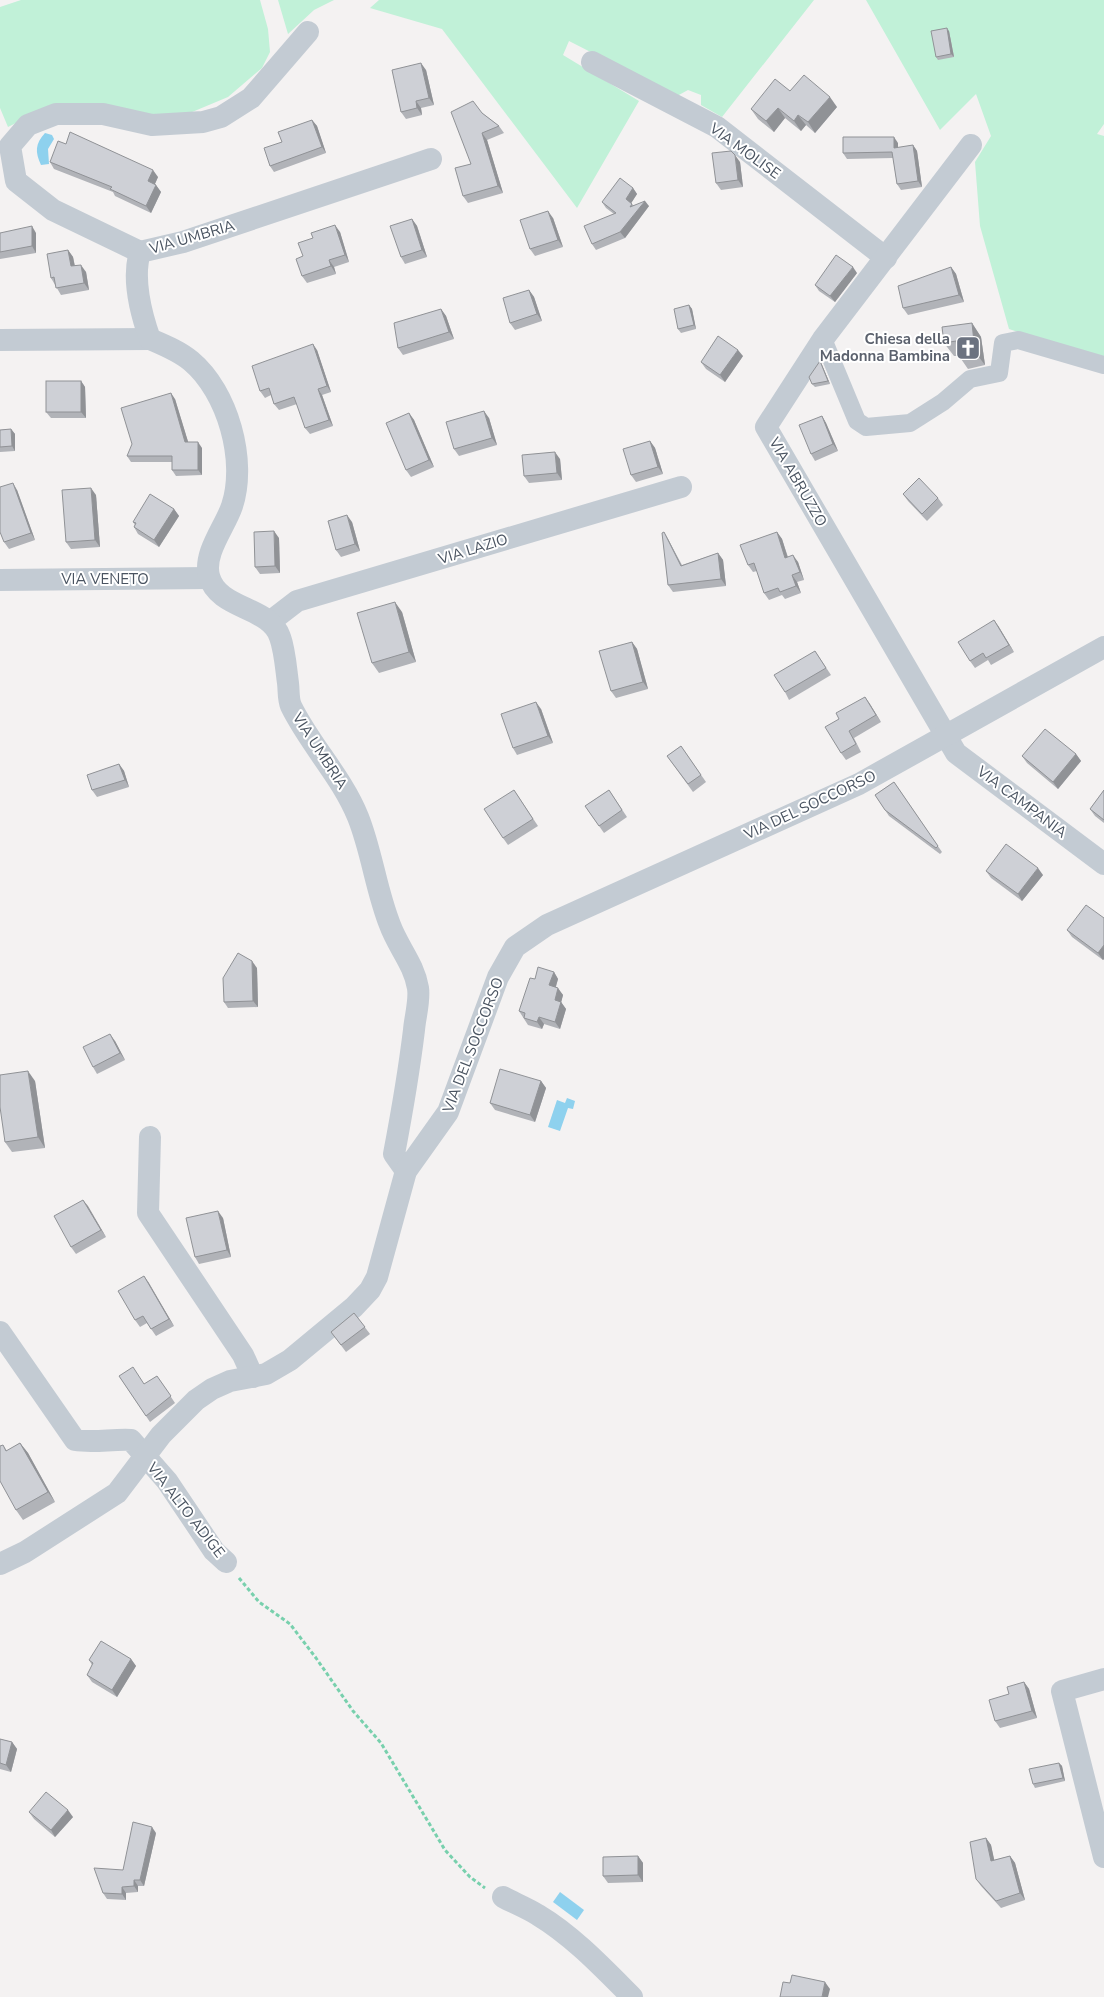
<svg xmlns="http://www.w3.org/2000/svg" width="1104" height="1997" font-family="'Nunito Sans',sans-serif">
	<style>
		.green { fill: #c1f1d8 }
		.water { fill: #8ed1ee }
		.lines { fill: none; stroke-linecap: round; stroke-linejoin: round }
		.path { stroke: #78d0ad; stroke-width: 3; stroke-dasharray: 4 2.5; stroke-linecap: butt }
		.pedestrian { stroke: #c3cbd3; stroke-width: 18 }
		.minor { stroke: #c3cbd3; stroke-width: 22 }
		.wall { fill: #b1b3b8 }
		.shaded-wall { fill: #909296 }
		.building { fill: #ced0d6; stroke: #909296 }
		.labels { text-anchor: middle; stroke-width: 4; stroke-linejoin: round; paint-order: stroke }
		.street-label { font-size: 15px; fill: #495360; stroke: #fff }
		.worship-label { font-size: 15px; font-weight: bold; fill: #5b616d; stroke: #fff; text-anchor: end }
	</style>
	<rect width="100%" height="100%" fill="#f4f2f2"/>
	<g class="green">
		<path d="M21,0H260L268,29L270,52L262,68L228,97L185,115L36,113L8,127L0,108V7Z"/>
		<path d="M278,0H334L314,10L288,34Z"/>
		<path d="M379,0H814L722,117L701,105V95L688,90L677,96L569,41L563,55L639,101L577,208L442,29L370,8Z"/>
		<path d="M866,0H1104V124L1097,134L1104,136V360L1009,329L980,226L975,162L991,136L976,94L940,130Z"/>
	</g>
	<g class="water">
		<path d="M45,133L52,135L54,139L48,149L49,164L41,165C35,152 35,144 45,133Z"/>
		<path d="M567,1098L575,1101L573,1109L568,1108L560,1131L548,1127L557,1100L565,1103Z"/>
		<path d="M560,1892L584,1910L577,1920L553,1902Z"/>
	</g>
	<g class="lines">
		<path class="path" d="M239,1578L259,1602L290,1624L316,1658L353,1711L381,1743L445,1850L470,1877L485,1888"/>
		<path class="pedestrian" d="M823,339L857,421L866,427L910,423L943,402L970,379L999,373L1003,343L1018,340L1104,365"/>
		<g class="minor">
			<path d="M592,62L717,127L886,258"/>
			<path d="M971,145L823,339L766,427L956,753L1104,864"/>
			<path d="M140,252L53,210L16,181L10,146L28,125L56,114H103L152,125L203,122L221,117L251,98L308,32"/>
			<path d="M0,340L150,339"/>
			<path d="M0,580L209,578"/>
			<path d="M271,621L297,601L681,487"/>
			<path d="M150,1137L148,1213L243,1355L253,1377"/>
			<path d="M406,1171L394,1154C402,1112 409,1071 414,1030C415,1017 420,1001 418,988C414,964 398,947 390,925C376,890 372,852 358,817C342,777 310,745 291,706C288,699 289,691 288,683C286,669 285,651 280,637C270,606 218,610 209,576C203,553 225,527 232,506C247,461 228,392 191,361C179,351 164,345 150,339C141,314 132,278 140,252L183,242L431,159"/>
			<path d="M0,1332L75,1440C93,1443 112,1439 131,1440L167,1481L214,1551L226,1562"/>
			<path d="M0,1564L25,1552L117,1493L161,1435L196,1400L212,1389L230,1381L266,1374L290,1360L354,1307L370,1290L377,1277L406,1171L448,1112L498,977L515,947L547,925L859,784L1104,647"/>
			<path d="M1104,1679L1062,1691L1104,1857"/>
			<path d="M503,1897C514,1903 527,1908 538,1915C573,1936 603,1968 632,1997"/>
		</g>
	</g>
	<g class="wall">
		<path d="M949,31L954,57L938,60L936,57Z"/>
		<path d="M426,70L434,105L421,108L422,115L406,119L401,112Z"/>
		<path d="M790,91L837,107L815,133L806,125L801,131L785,118L774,132L758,119L751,109Z"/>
		<path d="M482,113L499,126L504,133L487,140L503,193L468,203L463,196Z"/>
		<path d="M312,120L317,126L326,153L274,172L270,166L282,142Z"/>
		<path d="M898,143V148L913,145L917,151L922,187L901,190L897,184L893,158L847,159L843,153Z"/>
		<path d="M50,162L158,177L155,184L161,192L151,213L115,196L113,192L54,169Z"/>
		<path d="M740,162L743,187L721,190L716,183Z"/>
		<path d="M633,188L637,194L631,203L633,205L649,206L625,238L596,250L592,244L614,214L606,208L602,202Z"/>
		<path d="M553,218L563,247L535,256L530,249Z"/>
		<path d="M412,219L417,226L427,257L405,264L401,257Z"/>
		<path d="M340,232L349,262L334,267L336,274L307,283L302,276L303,256Z"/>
		<path d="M0,233H36V253L0,259Z"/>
		<path d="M68,250L73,257L75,266L86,272L89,290L61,295L51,278Z"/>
		<path d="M951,267L956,274L964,302L908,315L903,308Z"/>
		<path d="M857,273L835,302L819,291L815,285Z"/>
		<path d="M529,290L534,297L542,321L515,330L510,323Z"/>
		<path d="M689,305L692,309L696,329L681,333L678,329Z"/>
		<path d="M441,309L446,316L454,339L403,355L398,348Z"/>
		<path d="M972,323L981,337L985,365L968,369L959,356H954L944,343Z"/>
		<path d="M317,350L331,392L322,395L333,426L310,434L305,428L297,404L279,410L274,404L271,395L265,398L260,391Z"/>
		<path d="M743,356L725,382L706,369L701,362Z"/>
		<path d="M820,361L822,365L830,384L815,387L812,384Z"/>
		<path d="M81,381L85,387L86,418H51L46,412Z"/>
		<path d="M175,399L188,442L202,448V475L176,476L172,470V462H131L127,456Z"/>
		<path d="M409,413L414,420L434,467L411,477L406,470Z"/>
		<path d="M822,416L826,423L838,451L815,461L811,454Z"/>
		<path d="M489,418L497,445L459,456L454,449Z"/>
		<path d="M11,429L15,434V451L0,452V430Z"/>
		<path d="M650,441L655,448L663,474L636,482L631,475Z"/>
		<path d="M560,459L562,480L529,483L524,476Z"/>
		<path d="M17,490L35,540L9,549L4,542Z"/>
		<path d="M903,494L938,498L943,505L927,521L908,501Z"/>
		<path d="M96,495L100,547L71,549L66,542Z"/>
		<path d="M174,509L179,516L159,547L138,534L134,527L135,525L133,522Z"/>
		<path d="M352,522L360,551L341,557L336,550Z"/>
		<path d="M664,532L668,539L682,565L718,553L723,560L726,586L673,592L668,585Z"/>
		<path d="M777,532L782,539L788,557L798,562L804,580L797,582L801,593L785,599L782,595L769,600L764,593L757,571L753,572L748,565Z"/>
		<path d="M279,538L280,573L260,574L255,567Z"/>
		<path d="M402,612L416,662L379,673L372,663Z"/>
		<path d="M994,620L1014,652L991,665L988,660L975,668L970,661Z"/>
		<path d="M632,642L637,649L648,689L616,698L611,691Z"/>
		<path d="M815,651L831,675L789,700L785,692Z"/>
		<path d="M865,697L881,722L854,738L861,752L846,760L841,753L839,719Z"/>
		<path d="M541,709L553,743L517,755L513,748Z"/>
		<path d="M681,746L706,782L693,792L667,756Z"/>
		<path d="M1076,754L1081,761L1058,789L1027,763L1022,756Z"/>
		<path d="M119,764L124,771L129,787L97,797L92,790Z"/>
		<path d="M894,782L942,852L940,854L889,816L875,795Z"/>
		<path d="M514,790L538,826L508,845L503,838Z"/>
		<path d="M609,790L627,817L604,833L585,806Z"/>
		<path d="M1104,790V823L1095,816L1090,809Z"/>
		<path d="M986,871L1043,875L1022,901L991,878Z"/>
		<path d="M1104,918V959L1103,960L1072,937L1067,930Z"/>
		<path d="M257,968L258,1007L228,1008L224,1002Z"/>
		<path d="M554,972L558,979L556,987L563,995L561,1002L566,1009L560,1029L544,1024L542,1029L528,1025L519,1011L535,979Z"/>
		<path d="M115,1041L125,1060L97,1074L93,1067Z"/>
		<path d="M35,1081L45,1148L12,1152L5,1142Z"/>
		<path d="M541,1081L546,1088L535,1122L495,1110L490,1103Z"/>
		<path d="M83,1200L106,1237L76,1254L71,1247Z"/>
		<path d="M223,1218L231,1257L199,1264L195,1257Z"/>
		<path d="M144,1276L174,1326L156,1336L147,1323L140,1327L135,1320Z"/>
		<path d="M354,1313L370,1334L346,1352L331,1332Z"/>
		<path d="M119,1376L145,1384L157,1376L175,1403L150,1422Z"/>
		<path d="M20,1443L28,1453L55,1502L23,1520L16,1510L3,1445L7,1451Z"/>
		<path d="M131,1659L136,1666L117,1697L92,1682L87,1675L92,1665L89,1660Z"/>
		<path d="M1024,1682L1029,1689L1037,1718L1000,1728L995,1721L1009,1694Z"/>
		<path d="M0,1739L12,1742L17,1749L11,1772L0,1769Z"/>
		<path d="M1059,1763L1062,1766L1065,1781L1035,1788L1033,1784Z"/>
		<path d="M29,1812L73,1817L55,1837L34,1819Z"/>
		<path d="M156,1833L144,1886H138V1892L126,1893V1900L107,1899L103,1893L123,1870Z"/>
		<path d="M986,1838L991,1845L994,1860L1010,1856L1015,1863L1025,1900L1001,1908L981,1886L976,1879Z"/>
		<path d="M638,1856L643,1863V1882L608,1883L603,1876Z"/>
	</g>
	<g class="shaded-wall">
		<path d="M947,28L949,31L954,57L951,54Z"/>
		<path d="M421,63L426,70L434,105L429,98Z"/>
		<path d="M830,97L837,107L815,133L808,122Z"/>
		<path d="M416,101L421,108L422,115L417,108Z"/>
		<path d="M778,108L785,118L774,132L766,121Z"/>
		<path d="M798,115L806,125L801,131L794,121Z"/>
		<path d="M312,120L317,126L326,153L322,147Z"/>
		<path d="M482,133L487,140L503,193L498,186Z"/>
		<path d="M894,137L898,143V154L894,148Z"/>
		<path d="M913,145L917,151L922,187L918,181Z"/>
		<path d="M735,155L740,162L743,187L738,180Z"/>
		<path d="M153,170L158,177L153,188L148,181Z"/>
		<path d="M156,185L161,192L151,213L146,206Z"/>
		<path d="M633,188L637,194L630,205L626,199Z"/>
		<path d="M645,201L649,206L625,238L620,232Z"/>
		<path d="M548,211L553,218L563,247L558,240Z"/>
		<path d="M412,219L417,226L427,257L422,250Z"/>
		<path d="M335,225L340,232L349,262L345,255Z"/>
		<path d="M32,226L36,233V253L32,246Z"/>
		<path d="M68,250L73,257L76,273L71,266Z"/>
		<path d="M329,260L334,267L336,274L331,266Z"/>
		<path d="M81,265L86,272L89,290L84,283Z"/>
		<path d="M853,267L857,273L835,302L830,296Z"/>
		<path d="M951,267L956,274L964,302L959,295Z"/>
		<path d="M529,290L534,297L542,321L537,314Z"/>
		<path d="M689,305L692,309L696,329L694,325Z"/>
		<path d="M441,309L446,316L454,339L449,332Z"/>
		<path d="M972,323L981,337L985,365L975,352Z"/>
		<path d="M313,344L317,350L331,392L327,386Z"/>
		<path d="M738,350L743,356L725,382L720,375Z"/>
		<path d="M820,361L822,365L830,384L828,381Z"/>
		<path d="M81,381L85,387L86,418L81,412Z"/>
		<path d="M318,389L322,395L333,426L329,420Z"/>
		<path d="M171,393L175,399L190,448L185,442Z"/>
		<path d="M484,411L489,418L497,445L492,438Z"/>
		<path d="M409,413L414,420L434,467L429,460Z"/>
		<path d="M822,416L826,423L838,451L833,444Z"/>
		<path d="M11,429L15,434V451L12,446Z"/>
		<path d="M650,441L655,448L663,474L658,467Z"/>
		<path d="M198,442L202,448V475L198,470Z"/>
		<path d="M555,452L560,459L562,480L557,473Z"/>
		<path d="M13,483L17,490L35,540L31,533Z"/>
		<path d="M91,488L96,495L100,547L95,540Z"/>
		<path d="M174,509L179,516L159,547L154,540Z"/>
		<path d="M347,515L352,522L360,551L355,544Z"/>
		<path d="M274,531L279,538L280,573L275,566Z"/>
		<path d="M664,532L668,539L685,573L681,566Z"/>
		<path d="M777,532L782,539L790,565L785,558Z"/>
		<path d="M718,553L723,560L726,586L721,579Z"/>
		<path d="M793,555L798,562L804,580L800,572Z"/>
		<path d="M792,575L797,582L801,593L796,586Z"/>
		<path d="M395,602L402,612L416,662L409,652Z"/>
		<path d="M994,620L999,627L1014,652L1009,645Z"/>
		<path d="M632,642L637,649L648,689L643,682Z"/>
		<path d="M865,697L870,704L881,722L876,715Z"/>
		<path d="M536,702L541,709L553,743L548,736Z"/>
		<path d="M1076,754L1081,761L1058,789L1053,782Z"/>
		<path d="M119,764L124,771L129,787L125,780Z"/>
		<path d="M1038,868L1043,875L1022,901L1018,894Z"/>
		<path d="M1104,945V959L1103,960L1098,953Z"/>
		<path d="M252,961L257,968L258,1007L253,1001Z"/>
		<path d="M554,972L558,979L554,992L549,985Z"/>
		<path d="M558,988L563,995L560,1007L555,1000Z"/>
		<path d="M561,1002L566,1009L560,1029L555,1022Z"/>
		<path d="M539,1017L544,1024L542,1029L537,1022Z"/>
		<path d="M110,1034L115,1041L125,1060L120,1053Z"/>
		<path d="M28,1071L35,1081L45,1148L38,1137Z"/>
		<path d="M541,1081L546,1088L535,1122L530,1115Z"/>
		<path d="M83,1200L88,1206L106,1237L101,1230Z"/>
		<path d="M218,1211L223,1218L231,1257L227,1250Z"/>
		<path d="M144,1276L149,1283L174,1326L169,1319Z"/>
		<path d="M20,1443L28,1453L55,1502L48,1492Z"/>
		<path d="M131,1659L136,1666L117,1697L112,1690Z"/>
		<path d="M1024,1682L1029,1689L1037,1718L1032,1711Z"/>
		<path d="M12,1742L17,1749L11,1772L6,1765Z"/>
		<path d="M1059,1763L1062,1766L1065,1781L1063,1778Z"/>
		<path d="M68,1810L73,1817L55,1837L51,1830Z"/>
		<path d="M152,1827L156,1833L144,1886L140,1880Z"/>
		<path d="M986,1838L991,1845L996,1868L991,1861Z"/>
		<path d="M638,1856L643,1863V1882L638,1875Z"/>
		<path d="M1010,1856L1015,1863L1025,1900L1020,1893Z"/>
		<path d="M134,1880L138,1886V1892L134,1886Z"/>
		<path d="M122,1887L126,1893V1900L122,1894Z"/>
		<path d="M825,1982L830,1989L828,1997H822Z"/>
	</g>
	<g class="building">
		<path d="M947,28L951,54L936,57L931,31Z"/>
		<path d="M421,63L429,98L416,101L417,108L401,112L392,70Z"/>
		<path d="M804,75L830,97L808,122L798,115L794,121L778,108L766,121L751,109L775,79L790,91Z"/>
		<path d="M473,101L482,113L499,126L482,133L498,186L463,196L455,168L471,164L451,112Z"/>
		<path d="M312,120L322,147L270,166L264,148L282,142L278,132Z"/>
		<path d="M70,132L153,170L148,181L156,185L146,206L110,189L112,187L50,162L58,141L66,144Z"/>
		<path d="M843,137H894V148L913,145L918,181L897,184L892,152L843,153Z"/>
		<path d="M731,151L735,155L738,180L716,183L712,153Z"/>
		<path d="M620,178L633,188L626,199L632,204L630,207L645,201L620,232L592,244L584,226L616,213L602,202Z"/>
		<path d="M548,211L558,240L530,249L520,220Z"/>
		<path d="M412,219L422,250L401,257L390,226Z"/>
		<path d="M335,225L345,255L329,260L331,266L302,276L296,259L303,256L298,243L313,238L311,233Z"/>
		<path d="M32,226V246L0,252V233Z"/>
		<path d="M68,250L71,266L81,265L84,283L56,288L54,277L51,278L47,254Z"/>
		<path d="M836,255L853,267L830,296L815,285Z"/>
		<path d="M951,267L959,295L903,308L898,286Z"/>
		<path d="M529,290L537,314L510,323L503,298Z"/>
		<path d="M689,305L694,325L678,329L674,309Z"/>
		<path d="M441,309L449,332L398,348L394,323Z"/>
		<path d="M972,323L975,352L958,355L956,341L944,343L942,327Z"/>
		<path d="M718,336L738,350L720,375L701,362Z"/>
		<path d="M313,344L327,386L318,389L329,420L305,428L294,397L274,404L269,388L260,391L252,366Z"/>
		<path d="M820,361L828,381L812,384L809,377Z"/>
		<rect x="46" y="381" width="35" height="31"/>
		<path d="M171,393L185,442H198V470H172V456H127L132,444L121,408Z"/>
		<path d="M484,411L492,438L454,449L446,422Z"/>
		<path d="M409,413L429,460L406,470L386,423Z"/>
		<path d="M822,416L833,444L811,454L799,425Z"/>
		<path d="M11,429L12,446L0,447V430Z"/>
		<path d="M650,441L658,467L631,475L623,449Z"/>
		<path d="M555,452L557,473L524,476L522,455Z"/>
		<path d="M919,478L938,498L922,514L903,494Z"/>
		<path d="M13,483L31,533L4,542L0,532V487Z"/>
		<path d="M91,488L95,540L66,542L62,490Z"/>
		<path d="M150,494L174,509L154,540L134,527L136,523L133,522Z"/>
		<path d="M347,515L355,544L336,550L328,521Z"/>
		<path d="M274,531L275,566L255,567L254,532Z"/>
		<path d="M664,532L681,566L718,553L721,579L668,585L662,533Z"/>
		<path d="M777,532L785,558L793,555L800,572L792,575L796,586L780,592L778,588L764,593L754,563L748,565L740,545Z"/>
		<path d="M395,602L409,652L372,663L357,613Z"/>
		<path d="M994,620L1009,645L986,658L983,653L970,661L958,642Z"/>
		<path d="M632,642L643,682L611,691L599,651Z"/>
		<path d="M815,651L826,668L785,692L774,675Z"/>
		<path d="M865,697L876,715L849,731L856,744L841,753L825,727L839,719L836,713Z"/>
		<path d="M536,702L548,736L513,748L501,714Z"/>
		<path d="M1045,729L1076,754L1053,782L1022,756Z"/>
		<path d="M681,746L701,775L688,784L667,756Z"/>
		<path d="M119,764L125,780L92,790L87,775Z"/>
		<path d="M894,782L938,846L936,848L885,810L875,795Z"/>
		<path d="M514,790L533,819L503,838L484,809Z"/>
		<path d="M609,790L622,810L599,826L585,806Z"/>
		<path d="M1104,790V820L1090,809Z"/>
		<path d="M1006,844L1038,868L1018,894L986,871Z"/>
		<path d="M1086,905L1104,918V945L1098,953L1067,930Z"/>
		<path d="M238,953L252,961L253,1001L224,1002L223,978Z"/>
		<path d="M538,967L554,972L549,985L558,988L555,1000L561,1002L555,1022L539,1017L537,1022L524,1018L525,1013L519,1011L530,978L535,979Z"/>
		<path d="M110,1034L120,1053L93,1067L83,1047Z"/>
		<path d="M500,1069L541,1081L530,1115L490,1103Z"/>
		<path d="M28,1071L38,1137L5,1142L0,1107V1075Z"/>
		<path d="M83,1200L101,1230L71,1247L54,1216Z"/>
		<path d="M218,1211L227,1250L195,1257L186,1218Z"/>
		<path d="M144,1276L169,1319L151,1329L143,1316L135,1320L118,1291Z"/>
		<path d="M354,1313L365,1327L341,1345L331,1332Z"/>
		<path d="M133,1367L144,1384L157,1376L171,1396L146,1416L119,1376Z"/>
		<path d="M20,1443L48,1492L16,1510L0,1481V1446L3,1445L6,1451Z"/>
		<path d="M101,1641L131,1659L112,1690L87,1675L93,1663L89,1660Z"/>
		<path d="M1024,1682L1032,1711L995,1721L989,1700L1009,1694L1007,1687Z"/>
		<path d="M0,1739L12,1742L6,1765L0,1763Z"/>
		<path d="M1059,1763L1063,1778L1033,1784L1029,1769Z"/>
		<path d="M46,1792L68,1810L51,1830L29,1812Z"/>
		<path d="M133,1822L152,1827L140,1880H134V1886L122,1887V1894L103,1893L94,1868L123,1870Z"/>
		<path d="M986,1838L991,1861L1010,1856L1020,1893L996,1901L976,1879L970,1842Z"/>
		<path d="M638,1856V1875L603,1876V1857Z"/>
		<path d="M792,1975L825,1982L822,1997H780L783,1982L790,1983Z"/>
	</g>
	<defs>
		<symbol id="church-square" viewBox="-11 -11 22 22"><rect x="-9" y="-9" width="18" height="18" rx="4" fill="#6b7280" stroke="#fff"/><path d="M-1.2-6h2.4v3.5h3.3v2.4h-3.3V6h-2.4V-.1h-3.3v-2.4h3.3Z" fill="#fff"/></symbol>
	</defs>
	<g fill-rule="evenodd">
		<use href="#church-square" x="954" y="334" width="28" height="28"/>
	</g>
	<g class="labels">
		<g class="street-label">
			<text transform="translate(745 151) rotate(36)" y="5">VIA MOLISE</text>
			<text transform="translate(192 237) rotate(-16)" y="5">VIA UMBRIA</text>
			<text transform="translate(798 482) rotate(60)" y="5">VIA ABRUZZO</text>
			<text transform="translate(473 549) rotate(-17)" y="5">VIA LAZIO</text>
			<text x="105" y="584">VIA VENETO</text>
			<text transform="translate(320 751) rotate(57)" y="5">VIA UMBRIA</text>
			<text transform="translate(1022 802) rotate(37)" y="5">VIA CAMPANIA</text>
			<text transform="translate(810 805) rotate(-25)" y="5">VIA DEL SOCCORSO</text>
			<text transform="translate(473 1045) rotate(-69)" y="5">VIA DEL SOCCORSO</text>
			<text transform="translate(186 1510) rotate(52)" y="5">VIA ALTO ADIGE</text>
		</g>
		<g class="worship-label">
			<text x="950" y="344">Chiesa della<tspan x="950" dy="17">Madonna Bambina</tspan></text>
		</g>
	</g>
</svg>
